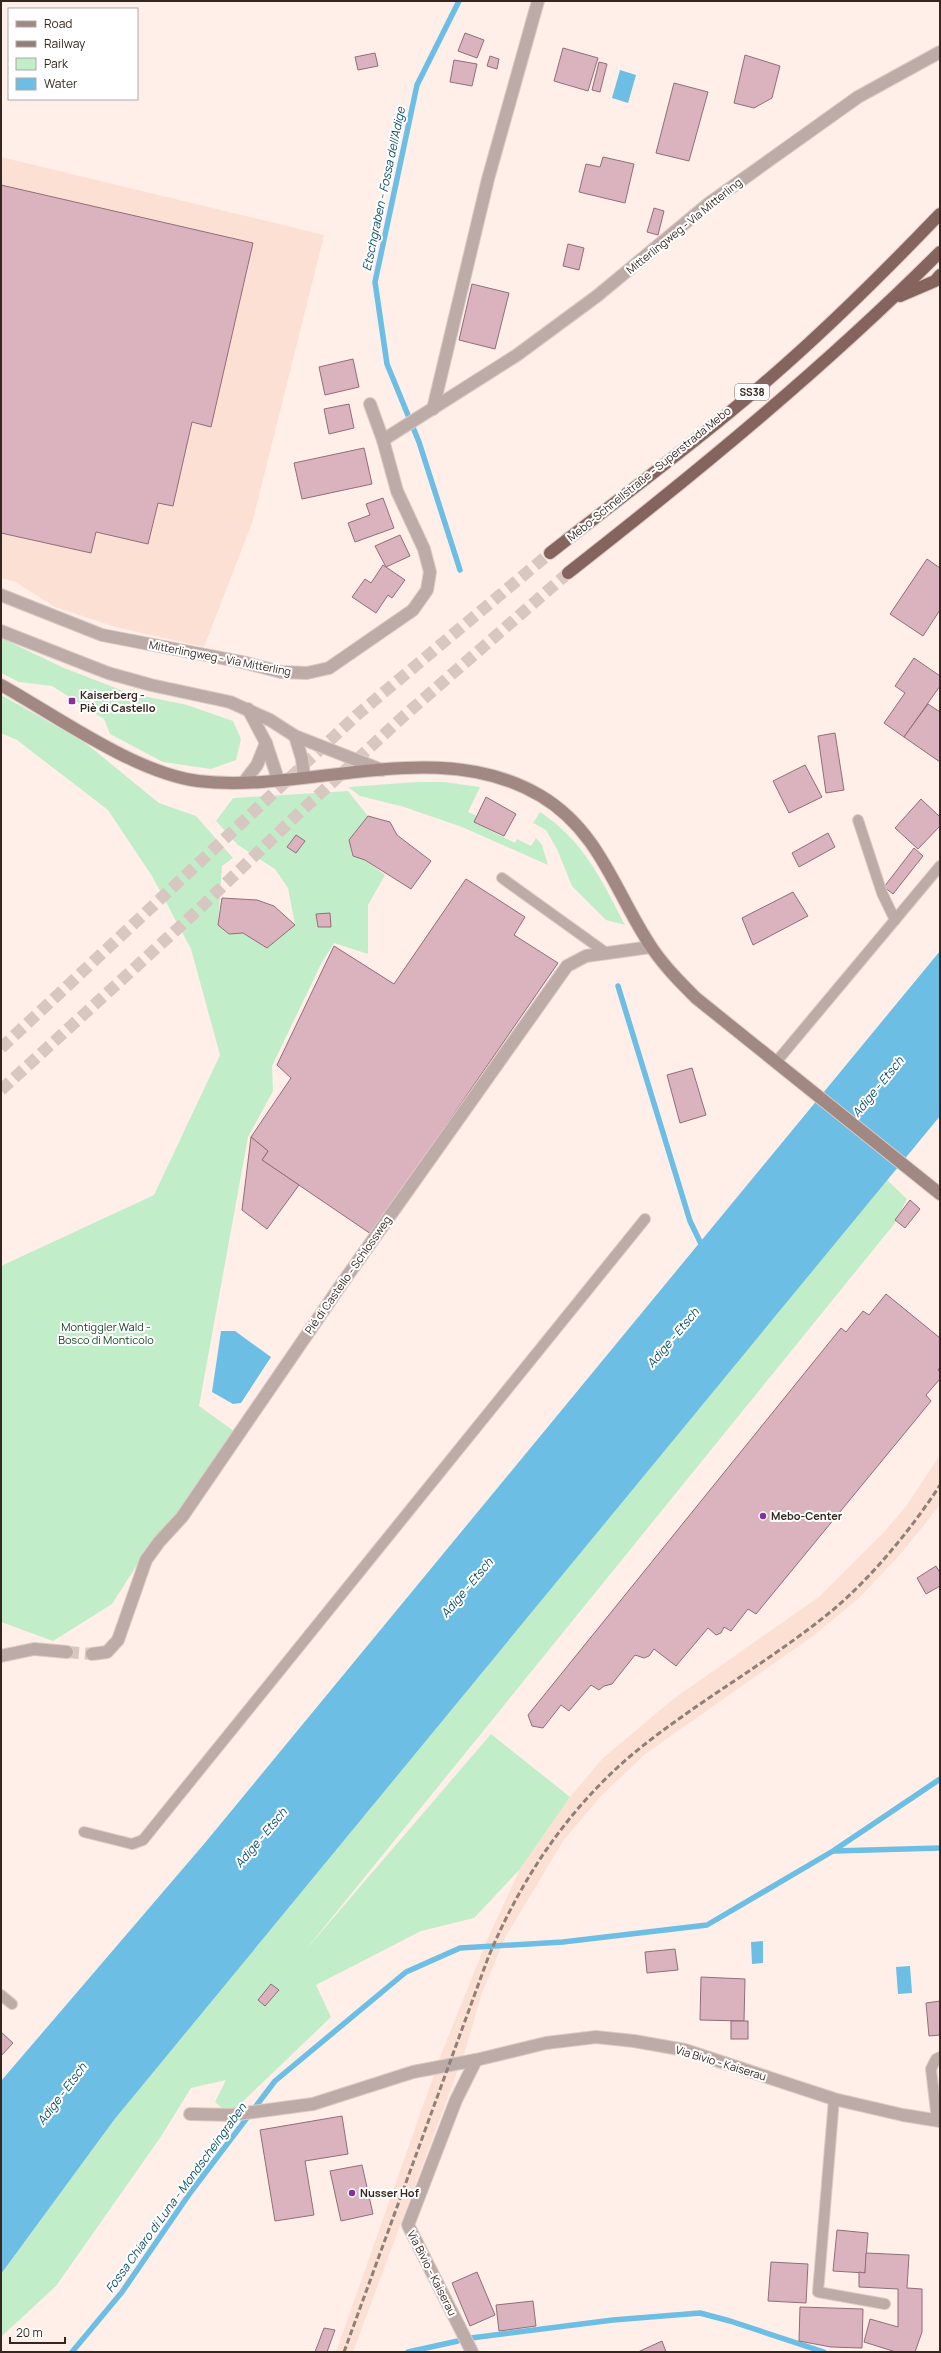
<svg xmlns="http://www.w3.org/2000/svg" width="941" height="2353" font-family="Manrope,sans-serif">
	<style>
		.built { fill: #fce0d4 }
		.green { fill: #c1eec9 }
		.water { fill: #6cbee5 }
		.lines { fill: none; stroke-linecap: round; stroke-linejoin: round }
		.stream { stroke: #6cbee5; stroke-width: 5.5 }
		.building { fill: #dab3bf; stroke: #916d78 }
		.minor-tunnel { stroke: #d7c7c0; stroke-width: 12; stroke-dasharray: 12 6; stroke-linecap: butt }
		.trunk-tunnel { stroke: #d7c7c0; stroke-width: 12; stroke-dasharray: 12 6; stroke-linecap: butt }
		.service-casing { stroke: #dbcbc4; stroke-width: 12 }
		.minor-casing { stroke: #dbcbc4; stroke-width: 14 }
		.tertiary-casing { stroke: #dbcbc4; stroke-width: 14 }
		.secondary-casing { stroke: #dbcbc4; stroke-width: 14 }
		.trunk-casing { stroke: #dbcbc4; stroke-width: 14 }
		.service { stroke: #bdaba7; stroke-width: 10 }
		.minor { stroke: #bdaba7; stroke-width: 12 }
		.tertiary { stroke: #bdaba7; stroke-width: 12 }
		.secondary { stroke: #a28883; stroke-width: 12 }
		.trunk { stroke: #86645e; stroke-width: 12 }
		.rail { stroke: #8e7f78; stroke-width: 3; stroke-dasharray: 6 3; stroke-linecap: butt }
		.poi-dot { fill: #892f9b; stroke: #fff; stroke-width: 1.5 }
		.labels { text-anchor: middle; stroke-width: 4; stroke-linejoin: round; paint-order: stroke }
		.shield { fill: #fff; stroke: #726863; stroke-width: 1 }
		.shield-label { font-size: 10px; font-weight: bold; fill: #352720 }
		.street-label { font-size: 11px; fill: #352720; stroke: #fff }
		.poi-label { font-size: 11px; font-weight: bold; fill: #352720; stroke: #fff; text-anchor: start }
		.park-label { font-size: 11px; fill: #134221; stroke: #fff }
		.water-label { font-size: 12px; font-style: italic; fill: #0b506a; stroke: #fff }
	</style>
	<rect width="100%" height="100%" fill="#ffefe8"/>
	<g class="built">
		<path d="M1,157L324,235L252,523L204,647L116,627L55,607L14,581L1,578Z"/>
		<path d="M940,1455V1505L899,1556L859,1598L813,1636L645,1754L600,1797L563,1841L506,1936L482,1993L464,2054L353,2352H336L442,2052L488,1938L520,1869L570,1797L603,1758L672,1700L820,1596L886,1530L907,1505Z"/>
	</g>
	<g class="green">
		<path d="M1,638L64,668L129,693L187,705L233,721L241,739L236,760L211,769L163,762L110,734L104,719L52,686L19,682L1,673Z"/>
		<path d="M1,695L83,741L159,803L196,816L233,858L222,866L218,925L229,934L243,933L267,948L295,925L288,888L275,869L238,845L216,821L233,798L348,791L368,816L349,840L352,856L365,860L385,875L368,905V954L334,943L321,964L272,1066L273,1091L248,1137L199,1406L234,1431L176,1514L144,1554L112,1604L53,1641L1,1622V1266L154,1195L220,1055L191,949L152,876L108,810L17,740L1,733Z"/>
		<path d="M417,782H444L480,787L468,812L477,816L474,822L515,843L517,839L531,846L536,838L542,845L548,865L462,827L404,807L360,796L348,787Z"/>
		<path d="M540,812C584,841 601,879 625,925L606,920L572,886L557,849L546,830L533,823Z"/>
		<path d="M887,1180L907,1199L895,1223L304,1952L491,1734L570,1797L520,1869L474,1918L421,1931L316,1985L331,2017L235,2109H223L215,2102L226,2080L191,2088L160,2138L56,2286L1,2337V2274L114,2120Z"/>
	</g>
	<g class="water">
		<path d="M620,70L636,75L628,103L612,98Z"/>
		<path d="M940,951V1116L114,2120L1,2274V2081L204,1844Z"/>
		<path d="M221,1331H235L271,1357L241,1403L233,1404L212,1392Z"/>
		<path d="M763,1941V1963L752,1964L751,1942Z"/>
		<path d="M910,1966L912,1993L898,1994L896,1967Z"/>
	</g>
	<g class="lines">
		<g class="stream">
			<path d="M459,1L417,85L375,282L387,364L419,442L460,570"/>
			<path d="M618,986L690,1221L703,1248"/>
			<path d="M834,1851L940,1848"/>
			<path d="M471,2338L613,2320L700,2313L730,2321L824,2352"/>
			<path d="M72,2352L122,2292L190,2193L275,2081L406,1972L460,1948L563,1942L707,1925L833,1851L940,1779"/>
			<path d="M408,2352L458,2341"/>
		</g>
	</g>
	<g class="building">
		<path d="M465,33L484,40L477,58L458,51Z"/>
		<path d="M563,48L598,58L588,91L554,81Z"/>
		<path d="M375,53L378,66L358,70L355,57Z"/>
		<path d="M745,55L780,66L772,98L754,108L734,103Z"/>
		<path d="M490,56L499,59L497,69L487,66Z"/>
		<path d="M454,60L477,64L472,86L450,82Z"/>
		<path d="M599,62L607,64L600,92L592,90Z"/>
		<path d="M674,83L708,92L689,161L656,153Z"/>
		<path d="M603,157L634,164L625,203L579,192L586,164L600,167Z"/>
		<path d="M1,185L253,243L211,427L192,422L173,506L158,503L148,544L96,532L91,553L1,533Z"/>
		<path d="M654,208L664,211L658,235L647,232Z"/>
		<path d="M568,244L584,248L579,270L563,266Z"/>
		<path d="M472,284L509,293L495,349L459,340Z"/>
		<path d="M353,359L359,387L325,395L319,367Z"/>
		<path d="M349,404L354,428L329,434L324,409Z"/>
		<path d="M364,448L372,484L302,499L294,463Z"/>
		<path d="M383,498L394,528L355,542L348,523L370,515L366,504Z"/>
		<path d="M400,535L410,556L386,567L375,546Z"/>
		<path d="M927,559L940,568V610L923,636L890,614Z"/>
		<path d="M383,565L405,580L392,598L388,595L376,613L352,597L365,579L371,583Z"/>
		<path d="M914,658L940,676V686L904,737L884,723L905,693L895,686Z"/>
		<path d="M928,704L940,712V762L904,737Z"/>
		<path d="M835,733L844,790L826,793L818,736Z"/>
		<path d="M805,765L822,797L789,813L773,781Z"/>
		<path d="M486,797L516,814L504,836L474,822Z"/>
		<path d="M921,799L940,817V826L918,849L895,828Z"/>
		<path d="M368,816L390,822L397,835L431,861L411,889L365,860L353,856L349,840Z"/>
		<path d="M828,833L835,847L799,867L792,853Z"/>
		<path d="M296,835L305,841L296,853L287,847Z"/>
		<path d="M914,848L923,856L893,894L884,887Z"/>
		<path d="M466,879L525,917L514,935L558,963L371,1234L262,1160L268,1151L251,1137L291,1078L277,1065L334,946L394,984Z"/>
		<path d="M793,892L808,916L753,945L742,918Z"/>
		<path d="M222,898L257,900L274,906L295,925L267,948L243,933L229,934L218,925Z"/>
		<path d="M330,913L331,927H318L316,914Z"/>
		<path d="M692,1068L706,1115L680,1123L667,1075Z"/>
		<path d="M251,1137L268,1151L262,1160L299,1185L267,1229L242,1210Z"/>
		<path d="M910,1200L920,1209L905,1228L895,1220Z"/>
		<path d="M886,1294L940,1338V1367L938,1370L940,1372V1379L926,1395L931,1401L913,1423L756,1614L748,1609L731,1631L724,1627L721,1633L716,1635L708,1628L676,1666L654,1649L649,1656L644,1658L635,1655L612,1684L604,1686L599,1690L591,1685L569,1711L561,1705L543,1728L532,1726L528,1715L841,1328L846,1332L863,1311L869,1315Z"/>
		<path d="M936,1566L940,1573V1586L926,1594L917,1578Z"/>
		<path d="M675,1949L678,1970L647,1973L645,1952Z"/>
		<path d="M701,1977L745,1979L744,2021L700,2020Z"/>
		<path d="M271,1984L279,1990L265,2006L258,2000Z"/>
		<path d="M940,2001V2035L929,2036L926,2003Z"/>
		<rect x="731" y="2021" width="17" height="18"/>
		<path d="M1,2032L13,2043L1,2056Z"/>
		<path d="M342,2116L348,2154L305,2161L314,2215L275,2221L260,2130Z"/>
		<path d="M362,2165L373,2214L341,2221L330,2171Z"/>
		<path d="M837,2230L868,2233L865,2273L833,2271Z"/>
		<path d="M866,2253L909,2255L907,2288L922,2289V2332L915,2352H896L864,2342L870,2319L898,2327V2289L859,2287V2272L865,2273Z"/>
		<path d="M771,2262L808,2264L806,2303L768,2301Z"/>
		<path d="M477,2272L495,2315L470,2326L452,2283Z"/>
		<path d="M533,2301L536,2326L499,2331L496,2305Z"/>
		<path d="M800,2307L863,2309L862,2348L831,2347L799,2341Z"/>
		<path d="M324,2328L335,2330L327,2352H315Z"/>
		<path d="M662,2341L666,2352H638Z"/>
	</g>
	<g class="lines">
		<path class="minor-tunnel" d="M67,1652L92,1654"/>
		<g class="trunk-tunnel">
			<path d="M1,1048L358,714L550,553"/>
			<path d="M1,1090L198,910L299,813L405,715L568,573"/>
		</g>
		<defs>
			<g id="service">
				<path d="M858,820L882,893L895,920"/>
				<path d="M502,878L605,952"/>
				<path d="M777,1061L940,866"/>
				<path d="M84,1832L132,1844L143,1840L645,1219"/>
				<path d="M1,1995L12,2004"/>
				<path d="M834,2099L818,2292L885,2304"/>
				<path d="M937,2120L931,2069L936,2059L940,2057"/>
			</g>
			<g id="minor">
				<path d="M433,409L488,179L538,1"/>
				<path d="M383,440L517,355L597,296L708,204L858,97L940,52"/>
				<path d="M1,595L102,635L242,662L281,672L307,673L329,668L413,610L427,590L430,572L424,549L397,491L383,440L370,404"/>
				<path d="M92,1654L107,1652L118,1640L146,1560L159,1542L182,1517L343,1282L567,966L586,956L651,947"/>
				<path d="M1,1656L34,1649L67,1652"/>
				<path d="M190,2114L231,2115L313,2104L413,2072L476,2060L546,2043L596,2037L634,2041L685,2050L834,2099L903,2115L940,2121"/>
				<path d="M472,2352L408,2225L456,2100L476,2060"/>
			</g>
			<g id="tertiary">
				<path d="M1,631L108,673L151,685L230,702L270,720L295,736L382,770"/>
				<path d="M248,709L266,743L278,779"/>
				<path d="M295,736L302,759L304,777"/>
				<path d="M244,782L257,765L266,743"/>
			</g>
			<path id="secondary" d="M1,685C57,716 135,773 198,781C310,794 437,734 541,796C601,832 616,895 652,948C665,967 680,982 696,998L940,1194"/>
			<g id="trunk">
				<path d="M900,296L935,281L940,275"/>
				<path d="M550,553C629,491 711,431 786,364C840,316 890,266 940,214"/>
				<path d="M568,573C697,472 824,368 940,252"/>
			</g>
		</defs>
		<use href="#service" class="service-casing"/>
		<use href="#minor" class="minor-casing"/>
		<use href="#tertiary" class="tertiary-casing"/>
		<use href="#secondary" class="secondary-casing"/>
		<use href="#trunk" class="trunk-casing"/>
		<use href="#service" class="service"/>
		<use href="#minor" class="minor"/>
		<use href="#tertiary" class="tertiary"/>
		<use href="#secondary" class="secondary"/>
		<use href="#trunk" class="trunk"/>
		<path class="rail" d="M344,2352L488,1958C520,1881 565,1813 628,1758C693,1703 769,1663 834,1609C872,1577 913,1527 940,1485"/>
	</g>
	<g class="poi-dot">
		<rect x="68" y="697" width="8" height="8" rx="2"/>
		<circle cx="763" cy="1516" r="4"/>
		<circle cx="352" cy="2193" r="4"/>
	</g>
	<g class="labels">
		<rect class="shield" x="735" y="384" width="34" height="16" rx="3"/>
		<g class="shield-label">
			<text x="752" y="396">SS38</text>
		</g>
		<g class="street-label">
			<text transform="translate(684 226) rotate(-39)" y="4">Mitterlingweg - Via Mitterling</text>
			<text transform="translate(649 474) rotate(-39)" y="4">Mebo-Schnellstraße - Superstrada Mebo</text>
			<text transform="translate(220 658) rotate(11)" y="4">Mitterlingweg - Via Mitterling</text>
			<text transform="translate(348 1275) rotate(-55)" y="4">Pié di Castello - Schlossweg</text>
			<text transform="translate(721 2063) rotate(17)" y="4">Via Bivio - Kaiserau</text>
			<text transform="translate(432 2273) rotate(63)" y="4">Via Bivio - Kaiserau</text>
		</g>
		<g class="poi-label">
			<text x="80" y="699">Kaiserberg -<tspan x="80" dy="13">Piè di Castello</tspan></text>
			<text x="771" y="1520">Mebo-Center</text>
			<text x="360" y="2197">Nusser Hof</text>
		</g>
		<g class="park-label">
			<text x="106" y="1331">Montiggler Wald -<tspan x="106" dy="13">Bosco di Monticolo</tspan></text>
		</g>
		<g class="water-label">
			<text transform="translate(384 189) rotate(-78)" y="4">Etschgraben - Fossa dell'Adige</text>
			<text transform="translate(878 1087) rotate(-51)" y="4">Adige - Etsch</text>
			<text transform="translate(673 1338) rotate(-50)" y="4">Adige - Etsch</text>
			<text transform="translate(467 1588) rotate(-50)" y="4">Adige - Etsch</text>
			<text transform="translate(261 1838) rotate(-50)" y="4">Adige - Etsch</text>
			<text transform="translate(62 2094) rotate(-53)" y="4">Adige - Etsch</text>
			<text transform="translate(176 2198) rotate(-54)" y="4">Fossa Chiaro di Luna - Mondscheingraben</text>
		</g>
	</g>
	<rect width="941" height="2353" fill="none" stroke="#352720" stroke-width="4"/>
	<rect x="8" y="8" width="130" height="92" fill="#ffffff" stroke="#aea9a6"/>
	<rect x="16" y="21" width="20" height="6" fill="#a28883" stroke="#aea9a6"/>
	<text x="44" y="28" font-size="12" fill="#352720">Road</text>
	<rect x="16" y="41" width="20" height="6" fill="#8e7f78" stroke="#aea9a6"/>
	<text x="44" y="48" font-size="12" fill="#352720">Railway</text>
	<rect x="16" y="58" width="20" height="12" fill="#c1eec9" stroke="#aea9a6"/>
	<text x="44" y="68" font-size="12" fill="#352720">Park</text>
	<rect x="16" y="78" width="20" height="12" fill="#6cbee5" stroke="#aea9a6"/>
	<text x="44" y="88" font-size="12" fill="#352720">Water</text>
	<path d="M10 2337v6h55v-6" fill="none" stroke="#352720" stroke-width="2"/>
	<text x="16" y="2337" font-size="12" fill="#352720" stroke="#ffffff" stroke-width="3" paint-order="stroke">20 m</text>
</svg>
